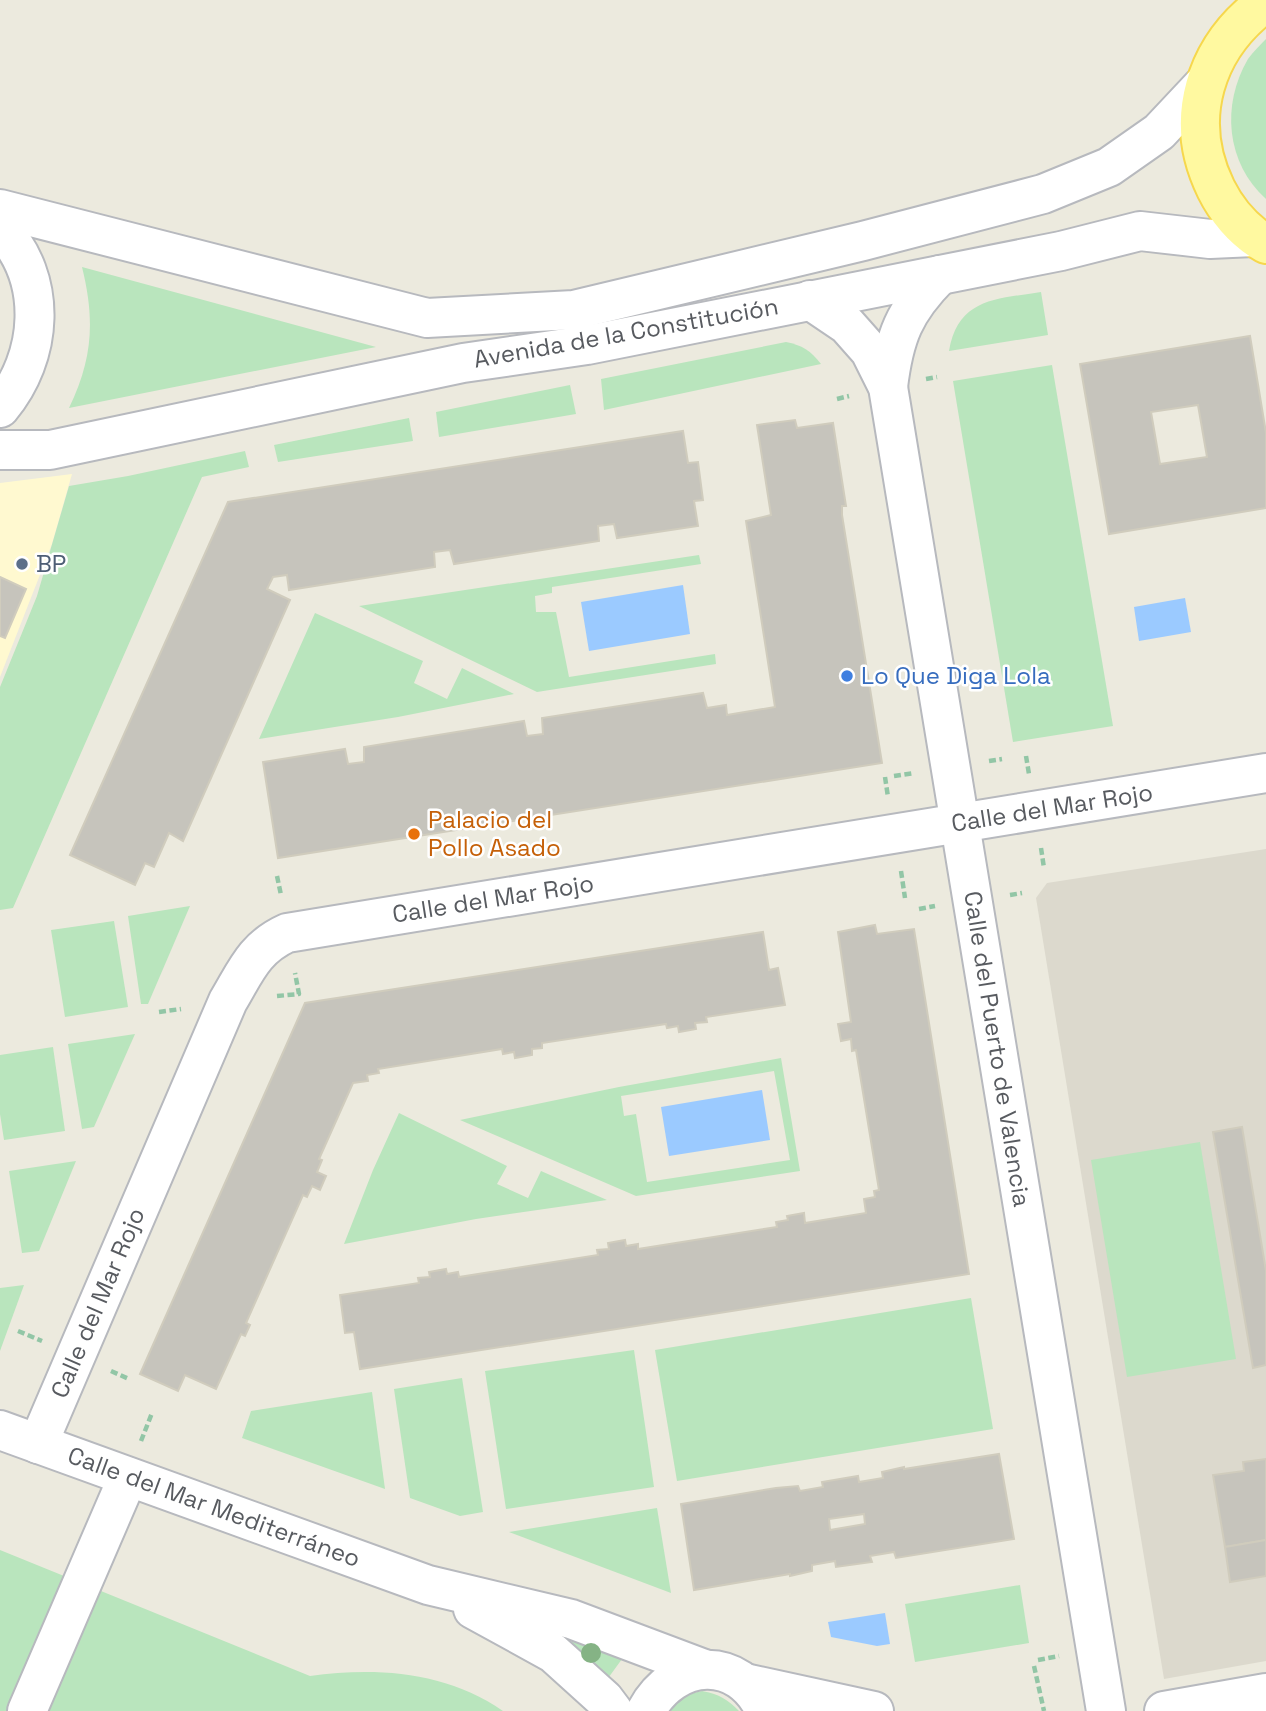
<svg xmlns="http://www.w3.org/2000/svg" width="1266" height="1711" font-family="'Space Grotesk',sans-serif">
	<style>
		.commercial { fill: #fff9d0 }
		.education { fill: #dcd9cd }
		.green { fill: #b9e5bd; fill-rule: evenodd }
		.water { fill: #9bcaff }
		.building { fill: #c6c4bc; stroke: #d0ccbd; stroke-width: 2; fill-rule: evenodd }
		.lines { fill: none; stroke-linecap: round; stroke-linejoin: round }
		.minor-casing { stroke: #b7b9be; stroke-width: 42 }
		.major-casing { stroke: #f6d74d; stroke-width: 42 }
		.path { stroke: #92c6a6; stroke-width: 4.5; stroke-dasharray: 7 3.5; stroke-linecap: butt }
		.minor { stroke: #fff; stroke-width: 38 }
		.major { stroke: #fff9a0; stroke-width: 38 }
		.tree { fill: #85b385 }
		.service-dot { fill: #5c6f8a; stroke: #fff; stroke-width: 2.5 }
		.shop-dot { fill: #3f7fe0; stroke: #fff; stroke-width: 2.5 }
		.food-dot { fill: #e8710a; stroke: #fff; stroke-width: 2.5 }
		.labels { text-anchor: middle; stroke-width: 5; stroke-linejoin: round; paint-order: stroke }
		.street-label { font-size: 24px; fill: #585b60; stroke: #fff }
		.service-label { font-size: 24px; fill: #4e5e75; stroke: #fff; text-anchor: start }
		.shop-label { font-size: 24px; fill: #366cbe; stroke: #fff; text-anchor: start }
		.food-label { font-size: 24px; fill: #c56008; stroke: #fff; text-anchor: start }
	</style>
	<rect width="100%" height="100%" fill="#eceade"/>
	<path class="commercial" d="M72,474L52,544L0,677V483Z"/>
	<path class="education" d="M1266,849V1661L1164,1679L1036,898L1047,883Z"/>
	<g class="green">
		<path d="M1266,39V199C1226,163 1221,105 1248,59C1253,52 1260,45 1266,39Z"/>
		<path d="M82,267L376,347L69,408C93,358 95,320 82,267Z"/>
		<path d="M1041,292L1048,335L949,351C958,298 997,299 1041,292Z"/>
		<path d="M786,342C802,345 811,351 821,364L604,410L601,379Z"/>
		<path d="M1052,365L1113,726L1013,742L953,381Z"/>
		<path d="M570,385L576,414L439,437L436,412Z"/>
		<path d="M409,418L413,441L278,462L274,445Z"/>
		<path d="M245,451L249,467L202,477L13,908L0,910V687L37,596L69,486L128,476Z"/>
		<path d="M699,555L701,564L552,587V593L535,596L536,612H556L569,677L715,654L716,664L537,692L359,606Z"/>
		<path d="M315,613L423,661L414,683L447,699L462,668L514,694L398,717L259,739Z"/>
		<path d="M190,906L148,1004H141L128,916Z"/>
		<path d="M114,921L128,1007L65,1017L51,930Z"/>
		<path d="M135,1034L94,1127L82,1129L68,1044Z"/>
		<path d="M53,1047L65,1131L4,1140L0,1114V1055Z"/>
		<path d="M781,1058L800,1171L636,1196L460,1120L619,1087ZM774,1071L790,1160L647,1182L636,1114L624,1116L621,1096Z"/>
		<path d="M399,1113L507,1166L497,1184L528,1198L541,1171L607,1200L476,1219L344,1244L373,1170Z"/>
		<path d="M1200,1142L1236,1359L1127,1377L1091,1160Z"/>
		<path d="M76,1161L39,1251L22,1253L9,1171Z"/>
		<path d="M24,1285L0,1351V1288Z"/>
		<path d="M971,1298L993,1429L677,1481L655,1350Z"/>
		<path d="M634,1350L654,1487L506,1509L485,1371Z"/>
		<path d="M462,1378L483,1512L460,1516L410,1498L394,1389Z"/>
		<path d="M372,1392L385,1489L242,1438L251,1411Z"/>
		<path d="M657,1508L671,1593L509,1532Z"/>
		<path d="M0,1550L310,1676C375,1667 446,1671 503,1711H0Z"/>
		<path d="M1020,1585L1029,1643L915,1662L905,1604Z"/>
		<path d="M577,1638L629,1655L622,1659L606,1681L571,1646L572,1640Z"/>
		<path d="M702,1691C719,1694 727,1699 739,1711H667C678,1699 686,1694 702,1691Z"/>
	</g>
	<g class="water">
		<path d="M683,585L690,634L589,651L581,602Z"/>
		<path d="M1185,598L1191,632L1139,641L1134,607Z"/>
		<path d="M762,1090L770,1140L669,1156L661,1107Z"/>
		<path d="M885,1613L890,1644L877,1646L831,1637L828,1622Z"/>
	</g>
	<g class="building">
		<path d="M1250,336L1266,433V508L1109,534L1080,364ZM1198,405L1207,457L1160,464L1151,412Z"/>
		<path d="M795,420L797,428L833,423L846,506H842V515L882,763L278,858L263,762L345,749L348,764L364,762V747L524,721L527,736L543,734L542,718L703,693L707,708L726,705L727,715L775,707L746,521L771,515L757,425Z"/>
		<path d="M683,431L688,463L698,462L703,500L694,501L698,526L617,538L614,524L598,526L599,541L454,564L450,550L434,552L435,567L289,590L287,575L273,577L267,589L290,600L183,841L169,833L154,867L145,863L135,885L70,855L228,502Z"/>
		<path d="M0,577L26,589L5,638L0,636Z"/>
		<path d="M875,925L877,934L914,929L969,1274L360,1369L354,1332L345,1333L340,1295L419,1283L418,1278L430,1277L429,1272L446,1269L447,1274L458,1272L459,1277L598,1255L597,1250L609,1249L608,1243L625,1240L626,1246L638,1244V1249L777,1227L776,1222L788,1220L787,1216L804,1213L805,1223L866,1213L864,1199L875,1197L874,1191L879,1190L856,1050L852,1051L851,1039L841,1041L838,1024L851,1022L838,932Z"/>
		<path d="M763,932L769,970L778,968L785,1005L706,1017L707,1022L695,1023L696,1029L679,1032L678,1026L667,1028L666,1024L542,1043V1048L532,1049V1055L515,1058L514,1052L503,1054L502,1049L378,1069L379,1073L367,1075L368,1081L353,1083L319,1159L322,1160L317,1172L326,1176L320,1190L312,1186L307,1197L303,1195L246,1323L250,1325L245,1336L241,1334L216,1389L185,1375L178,1391L140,1374L305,1003Z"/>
		<path d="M1242,1127L1266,1271V1365L1253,1368L1213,1132Z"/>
		<path d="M999,1454L1014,1539L896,1558L894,1552L870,1556L872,1562L836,1567L835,1561L812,1565V1571L790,1576V1574L694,1590L681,1504L776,1488L798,1486L800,1491L823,1487L822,1482L858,1476L859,1482L883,1478L882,1472L904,1467V1469ZM864,1514L865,1524L830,1530L829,1519Z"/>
		<path d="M1266,1459V1540L1225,1547L1213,1475L1244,1471L1243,1462Z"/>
		<path d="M1266,1540V1576L1230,1582L1225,1547Z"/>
	</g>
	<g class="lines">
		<defs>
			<g id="minor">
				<path d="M0,209L427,318L574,310L863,241L1043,194L1109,167L1159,132L1205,83"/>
				<path d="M0,228C49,279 43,357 0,408"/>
				<path d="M810,300L847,325L870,351L888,387L1106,1711"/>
				<path d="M888,387C894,337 904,311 940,275"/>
				<path d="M0,450H50L463,363L587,345L1061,251L1140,231L1210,239L1254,237"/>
				<path d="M0,1430L428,1585L571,1619L704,1669"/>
				<path d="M38,1444L228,1001C246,971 254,948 287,933L1266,773"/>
				<path d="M473,1609L553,1653L604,1699L613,1711"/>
				<path d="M745,1683L874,1711"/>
				<path d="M27,1711L128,1477"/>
				<path d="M646,1711C675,1658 739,1654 765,1711"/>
				<path d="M1164,1711L1266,1693"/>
			</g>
			<path id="major" d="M1266,2C1204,47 1182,120 1216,189C1227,211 1244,231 1266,244"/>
		</defs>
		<use href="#minor" class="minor-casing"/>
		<use href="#major" class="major-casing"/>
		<g class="path">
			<path d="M926,379L937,377"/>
			<path d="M837,399L849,396"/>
			<path d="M1026,756L1029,774"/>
			<path d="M989,761L1002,759"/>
			<path d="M894,776L914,773"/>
			<path d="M885,777L888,797"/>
			<path d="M1041,848L1044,868"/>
			<path d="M901,871L905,898"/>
			<path d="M277,876L281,895"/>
			<path d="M1010,895L1022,893"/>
			<path d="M919,909L935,906"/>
			<path d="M277,996L299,994L295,973"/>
			<path d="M159,1012L181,1009"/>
			<path d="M18,1331L42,1341"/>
			<path d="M111,1371L129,1379"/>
			<path d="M141,1441L152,1413"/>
			<path d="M1038,1660L1059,1656"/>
			<path d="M1034,1666L1044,1711"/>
		</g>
		<use href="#minor" class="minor"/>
		<use href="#major" class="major"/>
	</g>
	<circle class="tree" cx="591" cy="1653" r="10"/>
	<circle class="service-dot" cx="22" cy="564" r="7"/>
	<circle class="shop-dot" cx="847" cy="676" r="7"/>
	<circle class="food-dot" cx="414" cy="834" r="7"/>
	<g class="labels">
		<g class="street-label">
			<text transform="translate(626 333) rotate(-10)" y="8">Avenida de la Constitución</text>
			<text transform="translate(1052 808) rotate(-9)" y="8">Calle del Mar Rojo</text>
			<text transform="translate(493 899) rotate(-9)" y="8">Calle del Mar Rojo</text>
			<text transform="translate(997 1049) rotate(81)" y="8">Calle del Puerto de Valencia</text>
			<text transform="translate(98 1303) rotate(-67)" y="8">Calle del Mar Rojo</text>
			<text transform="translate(214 1507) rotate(20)" y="8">Calle del Mar Mediterráneo</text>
		</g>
		<g class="service-label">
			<text x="36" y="572">BP</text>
		</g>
		<g class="shop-label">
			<text x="861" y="684">Lo Que Diga Lola</text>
		</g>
		<g class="food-label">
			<text x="428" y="828">Palacio del<tspan x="428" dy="28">Pollo Asado</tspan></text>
		</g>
	</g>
</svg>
